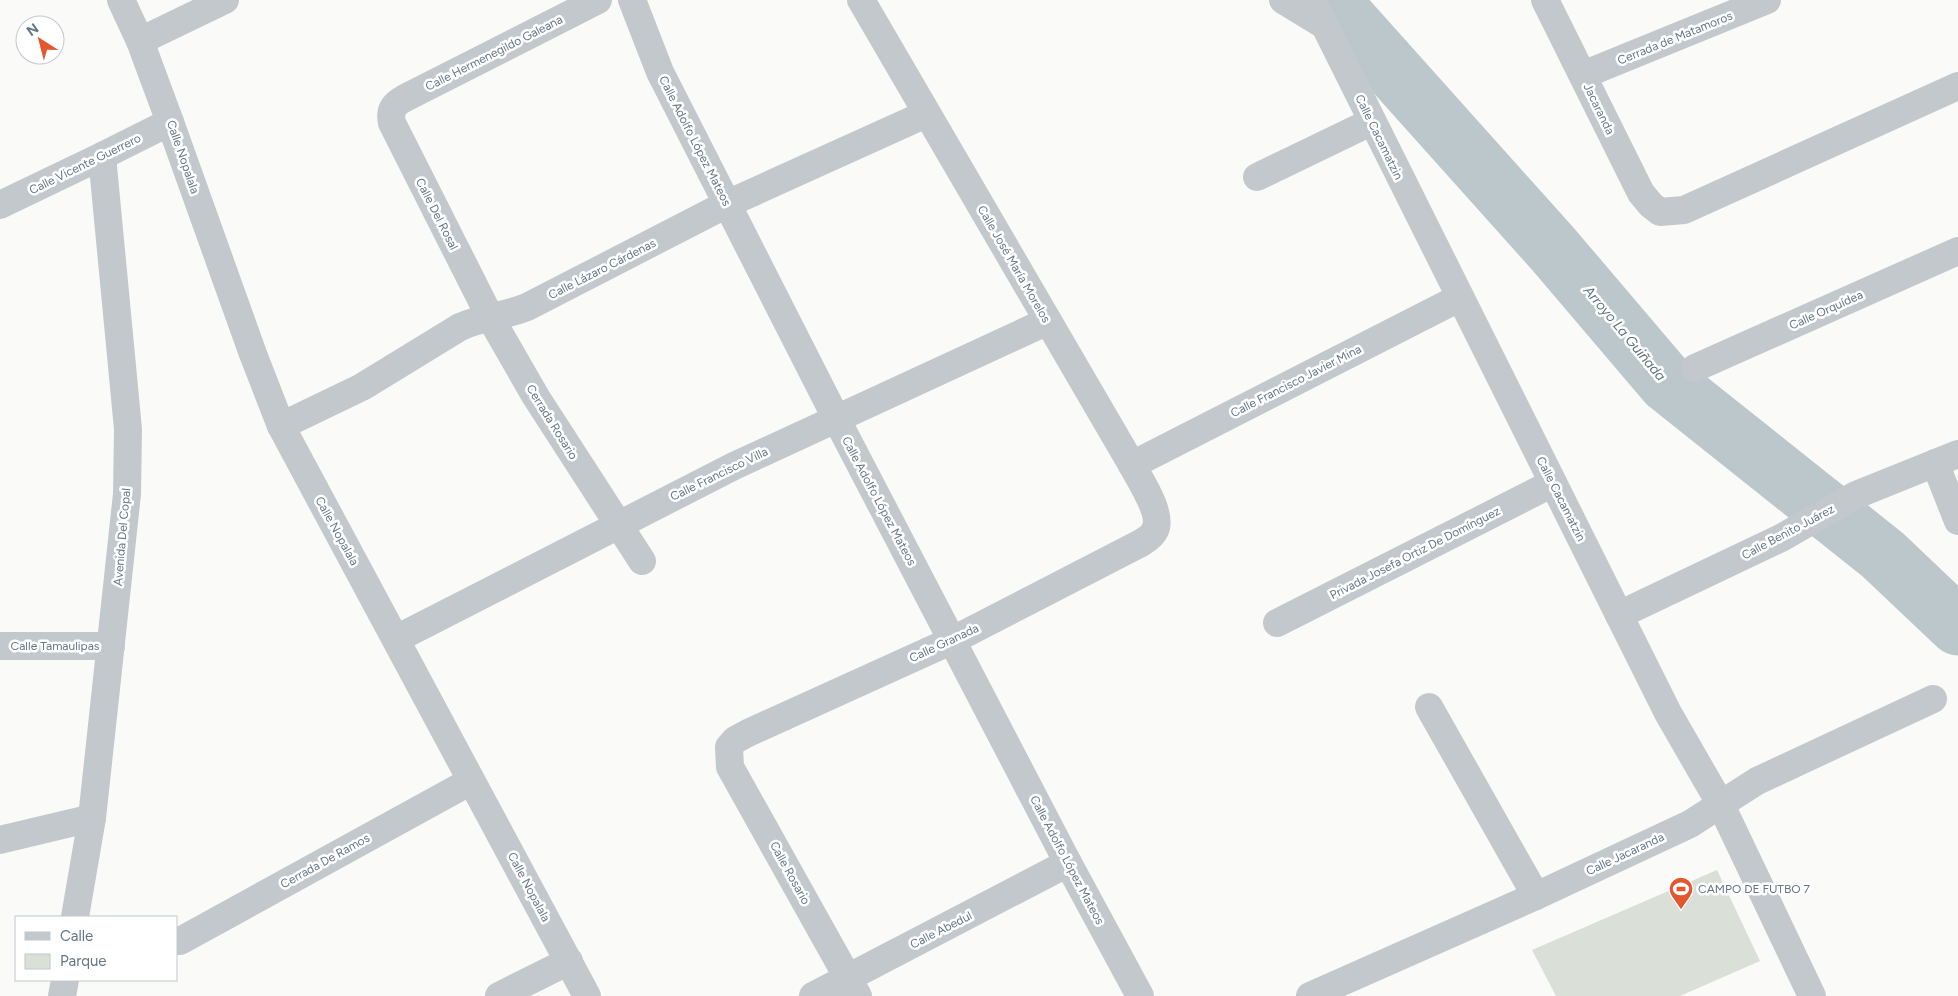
<svg xmlns="http://www.w3.org/2000/svg" width="1958" height="996" font-family="Figtree,sans-serif">
	<style>
		.green { fill: #dadfd7 }
		.lines { fill: none; stroke-linecap: round; stroke-linejoin: round }
		.river { stroke: #bbc7cb; stroke-width: 59 }
		.minor { stroke: #c3c8cc; stroke-width: 28 }
		.tertiary { stroke: #c3c8cc; stroke-width: 28 }
		.labels { text-anchor: middle; stroke-width: 5; stroke-linejoin: round; paint-order: stroke }
		.street-label { font-size: 12px; fill: #657683; stroke: #fff }
		.poi-label { font-size: 12px; fill: #657683; stroke: #fff; text-anchor: start }
		.water-label { font-size: 14px; font-style: italic; fill: #60757c; stroke: #fff }
	</style>
	<rect width="100%" height="100%" fill="#fafaf8"/>
	<path class="green" d="M1717,870L1760,961L1680,996H1556L1532,950Z"/>
	<g class="lines">
		<path class="river" d="M1330,0L1553,249L1667,383L1883,555L1958,626"/>
		<g class="minor">
			<path d="M598,0L405,98C394,104 389,110 392,123L490,317L536,397L642,561"/>
			<path d="M632,0L660,72L836,418L1068,863L1140,996"/>
			<path d="M1283,0L1324,25"/>
			<path d="M1312,0L1668,713L1721,805L1812,996"/>
			<path d="M1545,0L1641,193L1651,205L1660,212L1684,210L1958,86"/>
			<path d="M140,41L225,0"/>
			<path d="M1583,75L1767,0"/>
			<path d="M170,122L253,354L281,426L587,996"/>
			<path d="M1257,177L1371,122"/>
			<path d="M0,205L102,156"/>
			<path d="M1695,368L1958,251"/>
			<path d="M281,426L362,387L460,327C481,317 505,316 527,307L727,204L926,114"/>
			<path d="M1935,463L1958,521"/>
			<path d="M1132,465L1459,298"/>
			<path d="M1619,615L1781,538L1856,495L1958,454"/>
			<path d="M1277,623L1553,483"/>
			<path d="M396,639L734,466L1048,321"/>
			<path d="M0,646H111"/>
			<path d="M1429,707L1536,896"/>
			<path d="M0,840L92,818"/>
			<path d="M180,941L471,781"/>
			<path d="M499,996L569,961"/>
			<path d="M813,996L1068,863"/>
			<path d="M858,996L730,767L729,747L735,740L748,733L953,640L1141,543C1146,540 1153,535 1155,530C1163,514 1140,480 1132,465L861,0"/>
			<path d="M1310,996L1536,896L1690,824L1757,781L1933,699"/>
		</g>
		<g class="tertiary">
			<path d="M75,917L92,818L127,494L128,429L102,156L170,122L140,41L121,0"/>
			<path d="M62,996L65,980"/>
		</g>
	</g>
	<defs>
		<symbol id="stadium-pin" viewBox="-11 -11 22 30"><path d="M0 17L-7.5 6A9.5 9.5 0 1 1 7.5 6Z" fill="#e4572e" stroke="#fff"/><path d="M0-5a6.5 5 0 1 0 0 10a6.5 5 0 1 0 0-10ZM-3.5-1.8h7v3.6h-7Z" fill="#fff"/></symbol>
	</defs>
	<g fill-rule="evenodd">
		<use href="#stadium-pin" x="1667" y="875" width="28" height="38"/>
	</g>
	<g class="labels">
		<g class="street-label">
			<text transform="translate(1675 38) rotate(-22)" y="4">Cerrada de Matamoros</text>
			<text transform="translate(494 53) rotate(-27)" y="4">Calle Hermenegildo Galeana</text>
			<text transform="translate(1599 109) rotate(64)" y="4">Jacaranda</text>
			<text transform="translate(1379 137) rotate(64)" y="4">Calle Cacamatzin</text>
			<text transform="translate(695 141) rotate(63)" y="4">Calle Adolfo López Mateos</text>
			<text transform="translate(183 157) rotate(71)" y="4">Calle Nopalala</text>
			<text transform="translate(85 164) rotate(-26)" y="4">Calle Vicente Guerrero</text>
			<text transform="translate(437 214) rotate(63)" y="4">Calle Del Rosal</text>
			<text transform="translate(1014 264) rotate(60)" y="4">Calle José María Morelos</text>
			<text transform="translate(602 269) rotate(-27)" y="4">Calle Lázaro Cárdenas</text>
			<text transform="translate(1826 310) rotate(-24)" y="4">Calle Orquídea</text>
			<text transform="translate(1296 381) rotate(-27)" y="4">Calle Francisco Javier Mina</text>
			<text transform="translate(552 422) rotate(58)" y="4">Cerrada Rosario</text>
			<text transform="translate(719 474) rotate(-26)" y="4">Calle Francisco Villa</text>
			<text transform="translate(1561 499) rotate(63)" y="4">Calle Cacamatzin</text>
			<text transform="translate(879 501) rotate(62)" y="4">Calle Adolfo López Mateos</text>
			<text transform="translate(337 531) rotate(61)" y="4">Calle Nopalala</text>
			<text transform="translate(1788 532) rotate(-28)" y="4">Calle Benito Juárez</text>
			<text transform="translate(122 537) rotate(-85)" y="4">Avenida Del Copal</text>
			<text transform="translate(1415 553) rotate(-27)" y="4">Privada Josefa Ortiz De Domínguez</text>
			<text transform="translate(944 643) rotate(-25)" y="4">Calle Granada</text>
			<text x="55" y="650">Calle Tamaulipas</text>
			<text transform="translate(1625 854) rotate(-25)" y="4">Calle Jacaranda</text>
			<text transform="translate(1067 860) rotate(62)" y="4">Calle Adolfo López Mateos</text>
			<text transform="translate(325 861) rotate(-29)" y="4">Cerrada De Ramos</text>
			<text transform="translate(790 873) rotate(61)" y="4">Calle Rosario</text>
			<text transform="translate(529 887) rotate(62)" y="4">Calle Nopalala</text>
			<text transform="translate(941 930) rotate(-27)" y="4">Calle Abedul</text>
		</g>
		<g class="poi-label">
			<text x="1698" y="893">CAMPO DE FUTBO 7</text>
		</g>
		<g class="water-label">
			<text transform="translate(1625 333) rotate(50)" y="5">Arroyo La Guiñada</text>
		</g>
	</g>
	<rect x="15" y="916" width="162" height="65" fill="#ffffff" stroke="#c1c8cd"/>
	<rect x="25" y="932" width="25" height="8" fill="#c3c8cc" stroke="#c1c8cd"/>
	<text x="60" y="941" font-size="15" fill="#657683">Calle</text>
	<rect x="25" y="954" width="25" height="15" fill="#dadfd7" stroke="#c1c8cd"/>
	<text x="60" y="966" font-size="15" fill="#657683">Parque</text>
	<g transform="translate(40 40) rotate(324)"><circle r="24" fill="#ffffff" stroke="#c1c8cd"/>
	<path d="M0-4L9 19L0 12L-9 19Z" fill="#e4572e"/>
	<text y="-8" font-size="14" font-weight="bold" text-anchor="middle" fill="#657683">N</text>
	</g>
</svg>
